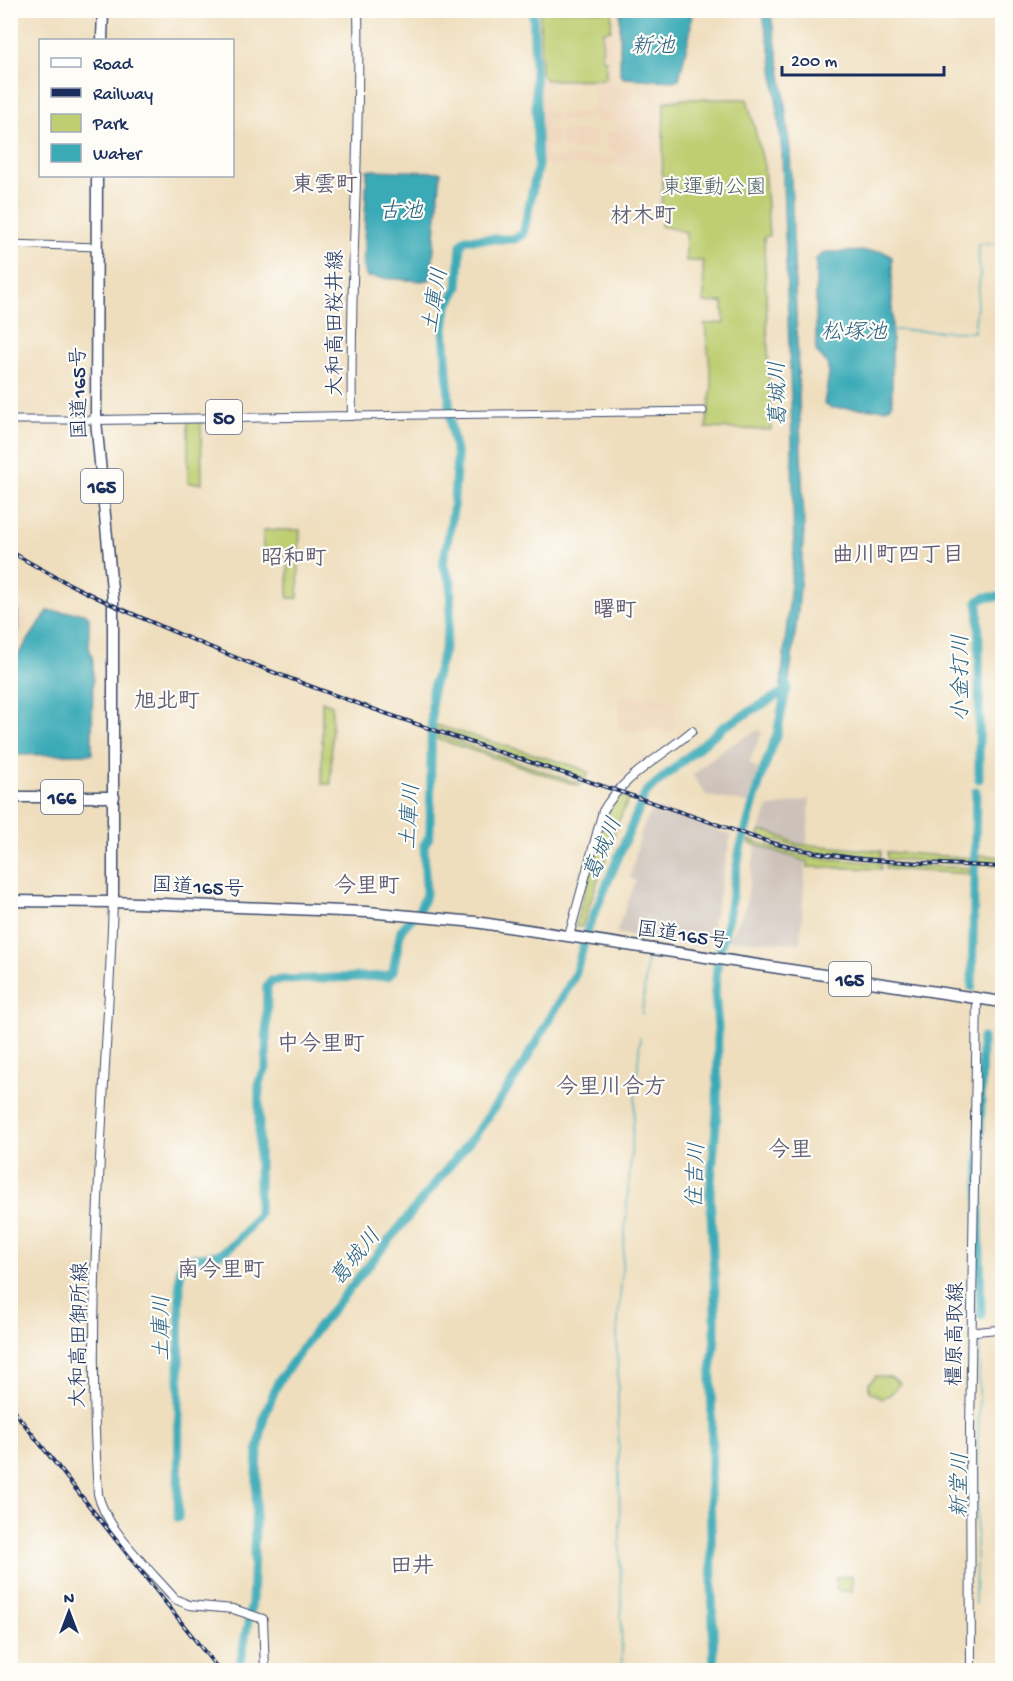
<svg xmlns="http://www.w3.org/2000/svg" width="1013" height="1681" font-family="'Gochi Hand','Klee One',sans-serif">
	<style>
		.built { fill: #efd6bc; fill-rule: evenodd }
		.industrial { fill: #cdc2b9 }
		.green { fill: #bece71; stroke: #6c7e68; stroke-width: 1.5 }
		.water { fill: #3aaab7; stroke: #2a6c8a; stroke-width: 1.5 }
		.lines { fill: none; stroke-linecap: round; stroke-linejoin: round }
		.stream { stroke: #3aaab7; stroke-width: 1.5 }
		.river { stroke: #3aaab7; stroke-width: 9 }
		.minor-casing { stroke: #3b496c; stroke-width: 9 }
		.major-casing { stroke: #3b496c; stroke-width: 10 }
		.highway-casing { stroke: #3b496c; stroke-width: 13 }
		.minor { stroke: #fff; stroke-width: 7 }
		.major { stroke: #fff; stroke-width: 8 }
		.highway { stroke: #fff; stroke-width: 10 }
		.rail-casing { stroke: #1b2f5e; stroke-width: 4 }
		.rail { stroke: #fdfcf7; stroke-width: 1.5; stroke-dasharray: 4.5; stroke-linecap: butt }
		.labels { text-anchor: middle; stroke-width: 4.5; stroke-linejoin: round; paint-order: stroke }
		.shield { fill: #fdfcf7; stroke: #5f6c8c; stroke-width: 1.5 }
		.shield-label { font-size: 20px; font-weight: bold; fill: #1b2f5e }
		.park-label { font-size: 21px; fill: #4c5f64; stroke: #fdfcf7 }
		.street-label { font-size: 21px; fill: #1b2f5e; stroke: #fdfcf7 }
		.water-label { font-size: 22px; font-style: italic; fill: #276082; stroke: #fdfcf7 }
		.neighbourhood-label { font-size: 22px; font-weight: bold; fill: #625e76; stroke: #fdfcf7 }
	</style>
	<rect width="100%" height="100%" fill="#fdfcf7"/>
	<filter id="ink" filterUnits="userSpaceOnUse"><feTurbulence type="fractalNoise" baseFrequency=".0167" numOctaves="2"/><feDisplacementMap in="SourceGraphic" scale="12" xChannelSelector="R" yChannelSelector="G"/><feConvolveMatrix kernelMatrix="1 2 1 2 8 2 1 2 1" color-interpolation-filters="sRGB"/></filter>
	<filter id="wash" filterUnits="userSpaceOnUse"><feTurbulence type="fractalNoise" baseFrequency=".008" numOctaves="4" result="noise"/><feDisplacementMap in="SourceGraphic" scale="24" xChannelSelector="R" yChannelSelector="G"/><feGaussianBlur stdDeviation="1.35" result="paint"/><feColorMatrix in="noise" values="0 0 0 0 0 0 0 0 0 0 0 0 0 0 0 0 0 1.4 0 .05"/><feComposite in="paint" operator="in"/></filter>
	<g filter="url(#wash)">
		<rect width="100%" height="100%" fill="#efdebd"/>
		<g class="built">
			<path d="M539,11L541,75L596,79H605L606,60L602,59L603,30H611L613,11L612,85L659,88L656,163L652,166L540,165ZM549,83H590L595,100L589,112L560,114V120L583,121V116H593L597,121L616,122V131H602L606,133V147L602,149L615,150V158L547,156V148L557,146V130H547V121L557,120L558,114H553V111H548V107L545,106L544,91ZM631,89H650V108H631Z"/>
			<path d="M561,130L596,131V149H561Z"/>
			<path d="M11,607H27L28,629L11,656Z"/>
			<path d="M623,695L675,699L674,731H619V698Z"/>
		</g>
		<g class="industrial">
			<path d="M758,730L762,732L749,763L758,769L748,803L707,796L692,775L725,748Z"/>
			<path d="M810,799L807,843L797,844L773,833L760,831L767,808Z"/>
			<path d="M653,807L731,835L715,914L705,947L616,933L636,881L630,878L641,832Z"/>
			<path d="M756,845L806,861L800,943L727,940L745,909Z"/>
		</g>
		<g class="green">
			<path d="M540,11H612L611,30L603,31L602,59L606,60V79L546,80L541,74Z"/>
			<path d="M684,99H747L764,165L769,236L764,237L771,430L706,428L712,386L705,324L724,323L723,302L704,303L703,261H686V232L661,226L664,102Z"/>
			<path d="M188,420H201L202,483H188Z"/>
			<path d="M263,530H300L298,598H288V554L263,552Z"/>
			<path d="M322,701L332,705L331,784H322Z"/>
			<path d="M436,725L577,767L589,773L585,779L435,729Z"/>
			<path d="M433,733L581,784L579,786L432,737Z"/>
			<path d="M618,796L629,798L618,822L582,927L575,926L608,812Z"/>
			<path d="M760,831L773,833L797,844L881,851V858L818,853L759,836Z"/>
			<path d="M750,840L809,857L881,863V869L808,867V862L749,843Z"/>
			<path d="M887,852L970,858V863L887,859Z"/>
			<path d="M980,855L1002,857V865L980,864Z"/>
			<path d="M886,864L970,868V874L886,869Z"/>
			<path d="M876,1376L890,1377L900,1383L891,1394L882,1399L869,1391V1383Z"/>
			<path d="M852,1576V1591H838L836,1588V1577Z"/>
		</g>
		<g class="water">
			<path d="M620,11H692L690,33L679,79L673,81L624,78L620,75Z"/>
			<path d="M762,11H770L771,16L783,86L790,151L804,530L798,611L787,697H782L781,686L794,551L791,400L782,152L772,59Z"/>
			<path d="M367,170L441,172L431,279L421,281L367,277L363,267Z"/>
			<path d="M882,251L892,257V405L885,409L831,408L824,404L829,373L827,364L816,351V259L825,252Z"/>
			<path d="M10,611H18V631H11Z"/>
			<path d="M48,611L85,613L89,617V647L93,660L92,754L11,755V665Z"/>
		</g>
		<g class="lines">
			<g class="stream">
				<path d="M891,330L974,332L980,276L978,244H1002"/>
				<path d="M642,1014L647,959"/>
				<path d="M975,1604L980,1340"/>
				<path d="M622,1670L617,1336L640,1038"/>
			</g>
			<g class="river">
				<path d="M979,779C979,719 980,660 978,601L986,597H1002"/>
				<path d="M972,987L976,791"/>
				<path d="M981,1315L979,1209L982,1038"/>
				<path d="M178,1518L180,1267C189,1253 205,1259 219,1254C234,1247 250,1226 259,1213V1082L266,1068L267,986L271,981L280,980L388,976L393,971L401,930L419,910L426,894L424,845L429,837L430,830L432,691L445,647L450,616L451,582L443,565L453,511L457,457L451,428L444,329L447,307L458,287L461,245L466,239H514L523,234L538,165L533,10"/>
				<path d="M239,1670L252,1602L258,1450L264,1417L278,1382L316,1330L478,1131L519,1072L575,975L589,926L646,792L723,727L787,690"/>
				<path d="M714,1670L710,1484L712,1454L711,1371L715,1339V1294L710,1193L717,1115L718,1027L715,993L718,956L727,924L740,849L762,774L777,734L787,685"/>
			</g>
		</g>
	</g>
	<g filter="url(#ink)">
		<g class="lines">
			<defs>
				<g id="minor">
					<path d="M10,244L97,247"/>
					<path d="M352,416L703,411"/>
					<path d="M10,420H96"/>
					<path d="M972,1332L1002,1329"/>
				</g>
				<g id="major">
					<path d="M96,420L352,416C349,280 361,146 358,10"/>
					<path d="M113,902C106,1099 85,1297 98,1494C106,1530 151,1571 175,1599L189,1605L233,1609L263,1619L265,1670"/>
					<path d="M569,936L603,811C623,776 661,757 692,731"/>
					<path d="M971,1670L970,1431L977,999"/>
				</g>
				<g id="highway">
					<path d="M102,40L103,10"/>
					<path d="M97,176L96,420L113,600V902"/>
					<path d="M10,797H114"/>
					<path d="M10,901L113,902L367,912L475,922L1002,1002"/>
				</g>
			</defs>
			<use href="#minor" class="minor-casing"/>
			<use href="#major" class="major-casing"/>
			<use href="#highway" class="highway-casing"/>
			<use href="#minor" class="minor"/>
			<use href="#major" class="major"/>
			<use href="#highway" class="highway"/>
			<defs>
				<g id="rail">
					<path d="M10,551C67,586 125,611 186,637C372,716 566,771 756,838C838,864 918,862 1002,867"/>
					<path d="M10,1406L219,1670"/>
				</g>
			</defs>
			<use href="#rail" class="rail-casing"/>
			<use href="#rail" class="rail"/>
		</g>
	</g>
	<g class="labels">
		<g class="shield">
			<rect x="206" y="400" width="36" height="34" rx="4.5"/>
			<rect x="81" y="469" width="42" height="34" rx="4.5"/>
			<rect x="41" y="780" width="42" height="34" rx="4.5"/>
			<rect x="829" y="962" width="42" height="34" rx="4.5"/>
		</g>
		<g class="shield-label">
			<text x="224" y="424">50</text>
			<text x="102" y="493">165</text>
			<text x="62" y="804">166</text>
			<text x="850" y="986">165</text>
		</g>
		<g class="park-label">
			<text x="714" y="193">東運動公園</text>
		</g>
		<g class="street-label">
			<text transform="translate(334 323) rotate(-90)" y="7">大和高田桜井線</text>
			<text transform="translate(78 393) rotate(-91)" y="7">国道165号</text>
			<text transform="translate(198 886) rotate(3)" y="7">国道165号</text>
			<text transform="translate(683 934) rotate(8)" y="7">国道165号</text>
			<text transform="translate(954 1334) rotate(-89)" y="7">橿原高取線</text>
			<text transform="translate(78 1335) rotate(-89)" y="7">大和高田御所線</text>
		</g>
		<g class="water-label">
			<text x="653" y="52">新池</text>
			<text x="401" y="217">古池</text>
			<text transform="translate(433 300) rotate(-80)" y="8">土庫川</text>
			<text x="854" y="338">松塚池</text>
			<text transform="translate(776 394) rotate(-91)" y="8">葛城川</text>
			<text transform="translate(959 678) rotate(-90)" y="8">小金打川</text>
			<text transform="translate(408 816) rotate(-86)" y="8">土庫川</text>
			<text transform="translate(601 848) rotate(-67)" y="8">葛城川</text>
			<text transform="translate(694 1175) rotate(-88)" y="8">住吉川</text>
			<text transform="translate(354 1256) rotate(-51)" y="8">葛城川</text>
			<text transform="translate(160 1328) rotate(-90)" y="8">土庫川</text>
			<text transform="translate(958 1485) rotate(-89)" y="8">新堂川</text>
		</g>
		<g class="neighbourhood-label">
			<text x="325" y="191">東雲町</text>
			<text x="643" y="222">材木町</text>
			<text x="898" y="561">曲川町四丁目</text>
			<text x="294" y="564">昭和町</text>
			<text x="615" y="616">曙町</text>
			<text x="167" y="707">旭北町</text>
			<text x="367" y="892">今里町</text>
			<text x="321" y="1050">中今里町</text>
			<text x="611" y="1093">今里川合方</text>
			<text x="790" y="1156">今里</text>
			<text x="221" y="1276">南今里町</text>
			<text x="412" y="1572">田井</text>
		</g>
	</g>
	<rect width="1013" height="1681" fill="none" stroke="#fdfcf7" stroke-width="36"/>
	<rect x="39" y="39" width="195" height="138" fill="#fdfcf7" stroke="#a3aaba" stroke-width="1.5"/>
	<rect x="51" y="58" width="30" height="9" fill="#ffffff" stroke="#a3aaba" stroke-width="1.5"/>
	<text x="93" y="69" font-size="18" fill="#1b2f5e">Road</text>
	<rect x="51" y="88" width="30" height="9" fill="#1b2f5e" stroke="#a3aaba" stroke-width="1.5"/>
	<text x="93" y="99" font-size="18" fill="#1b2f5e">Railway</text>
	<rect x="51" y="114" width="30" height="18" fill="#bece71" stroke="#a3aaba" stroke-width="1.5"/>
	<text x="93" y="129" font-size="18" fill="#1b2f5e">Park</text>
	<rect x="51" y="144" width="30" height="18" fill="#3aaab7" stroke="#a3aaba" stroke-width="1.5"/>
	<text x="93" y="159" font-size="18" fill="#1b2f5e">Water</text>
	<g transform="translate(69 1612)" stroke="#fdfcf7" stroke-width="4.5" paint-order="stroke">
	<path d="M0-4.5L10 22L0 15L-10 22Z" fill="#1b2f5e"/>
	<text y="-9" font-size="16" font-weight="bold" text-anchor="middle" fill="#1b2f5e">N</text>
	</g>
	<path d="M782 66v9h162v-9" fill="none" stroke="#1b2f5e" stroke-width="3"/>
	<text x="791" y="66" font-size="18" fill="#1b2f5e" stroke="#fdfcf7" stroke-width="4.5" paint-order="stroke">200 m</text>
</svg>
